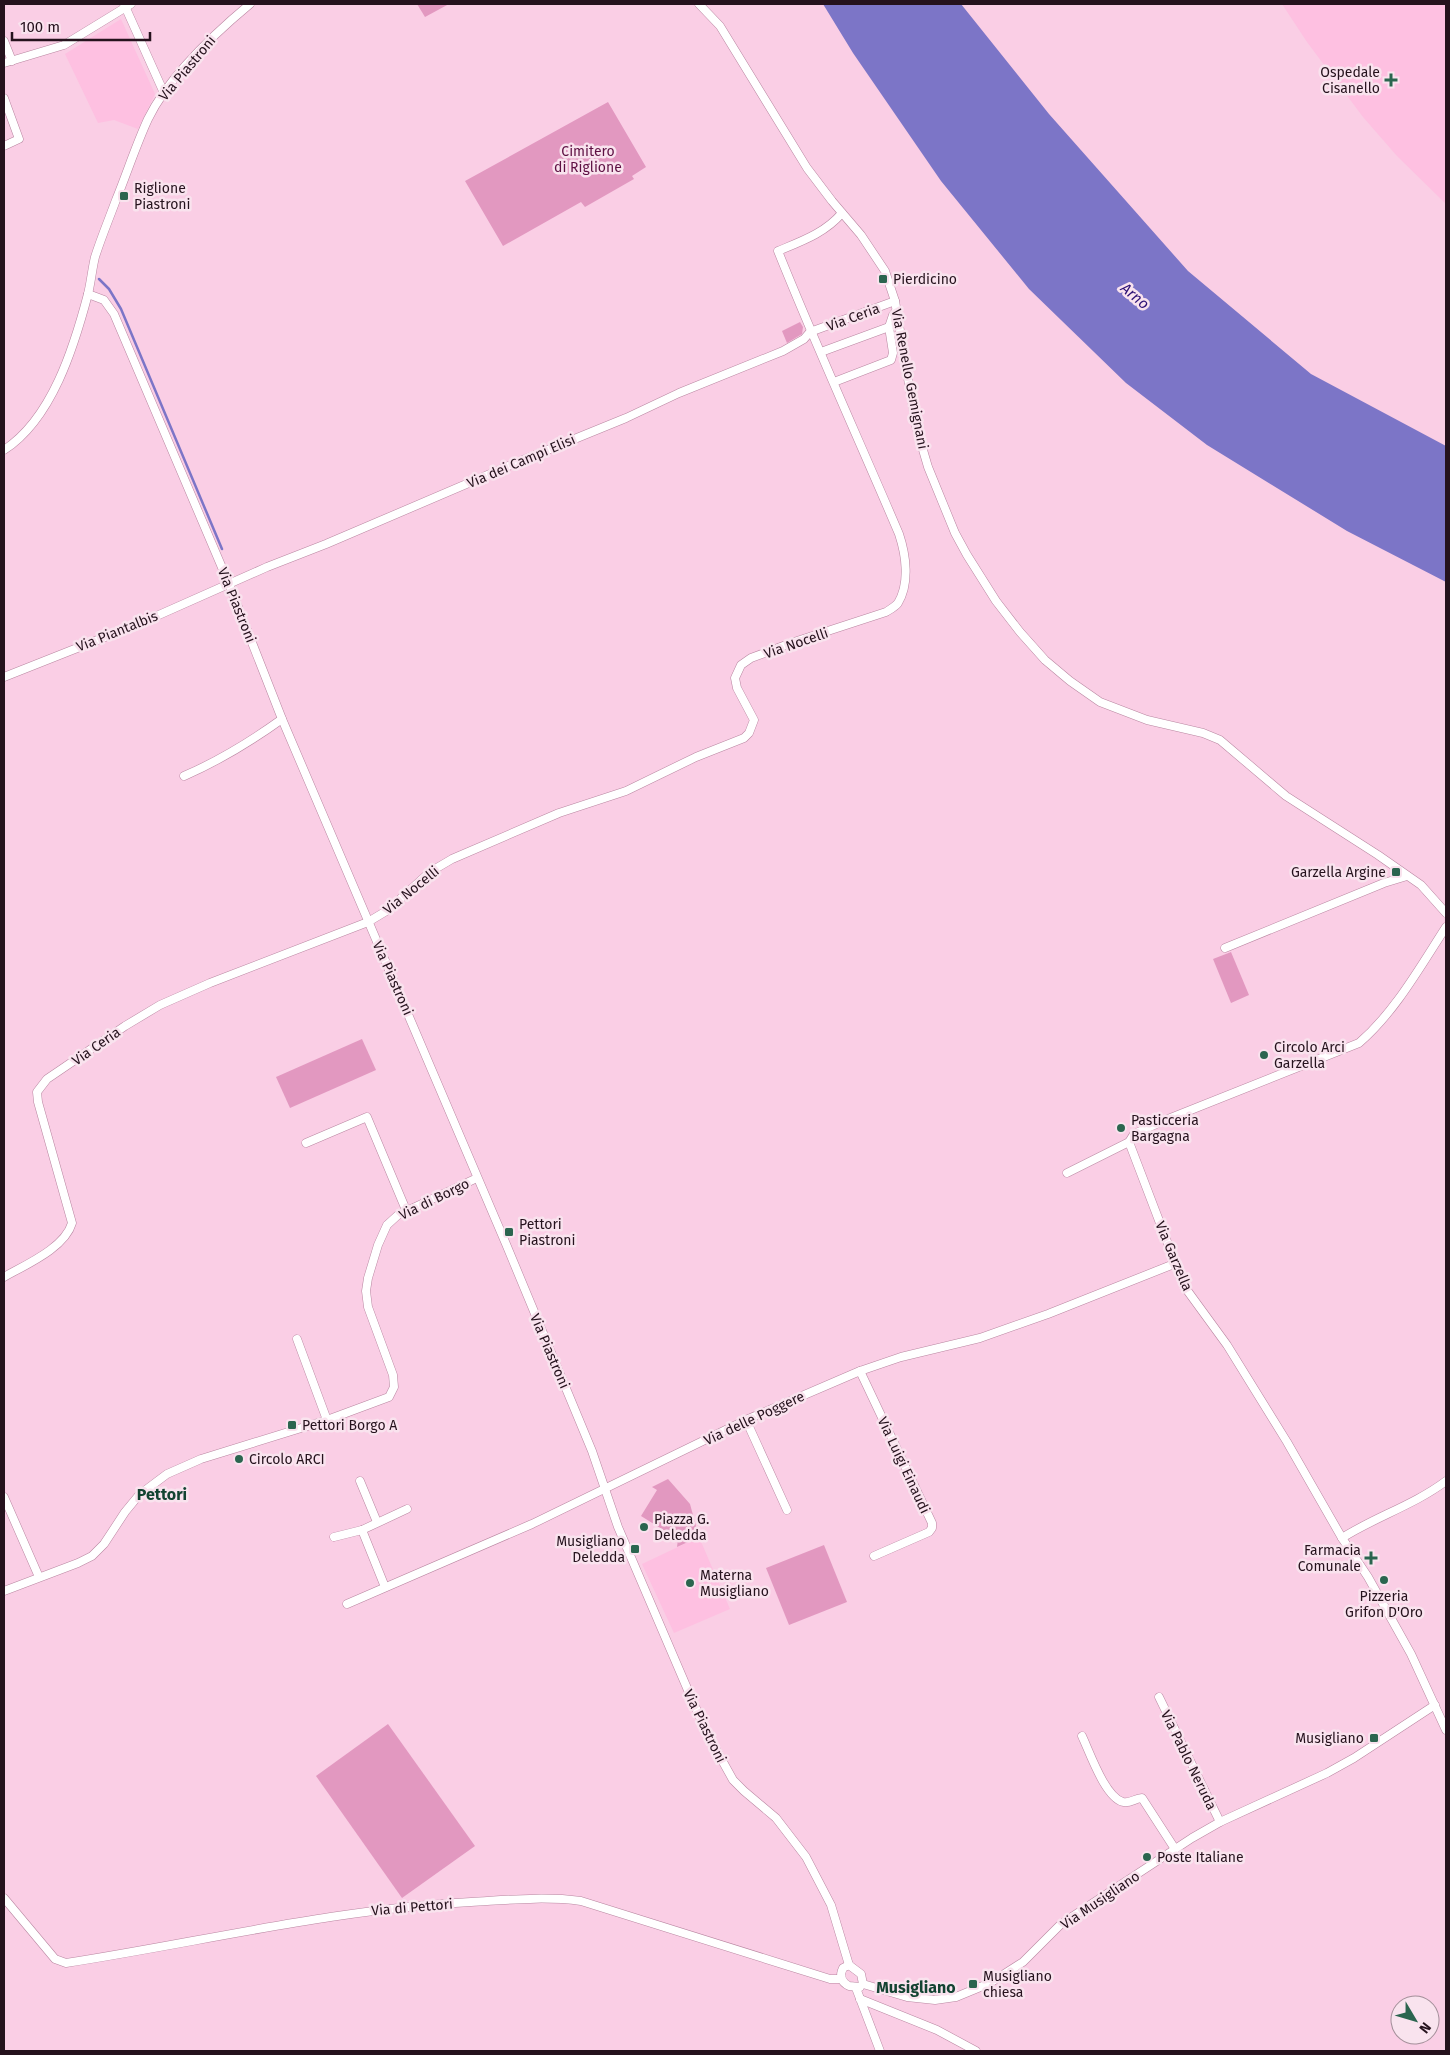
<svg xmlns="http://www.w3.org/2000/svg" width="1450" height="2055" font-family="'Fira Sans',sans-serif">
	<style>
		.built { fill: #fec0e1 }
		.green { fill: #e298c0 }
		.water { fill: #7c75c7 }
		.lines { fill: none; stroke-linecap: round; stroke-linejoin: round }
		.stream { stroke: #7c75c7; stroke-width: 2.5 }
		.street-casing { stroke: #b986a1; stroke-width: 9 }
		.street { stroke: #fff; stroke-width: 8 }
		.poi-dot { fill: #2b654f; stroke: #f9e3ee; stroke-width: 2 }
		.labels { text-anchor: middle; stroke-width: 5; stroke-linejoin: round; paint-order: stroke }
		.street-label { font-size: 14px; fill: #25121d; stroke: #f9e3ee }
		.poi-label { font-size: 14px; fill: #25121d; stroke: #f9e3ee; text-anchor: start }
		.park-label { font-size: 14px; fill: #5e1043; stroke: #f9e3ee }
		.water-label { font-size: 15px; font-style: italic; fill: #2e1276; stroke: #f9e3ee }
		.quarter-label { font-size: 16px; font-weight: bold; fill: #134332; stroke: #f9e3ee }
	</style>
	<rect width="100%" height="100%" fill="#facee5"/>
	<g class="built">
		<path d="M1282,4H1446V204L1397,156L1363,117L1307,42Z"/>
		<path d="M121,19L155,94L138,129L114,120L98,123L65,54Z"/>
		<path d="M699,1537L730,1609L674,1633L642,1564Z"/>
	</g>
	<g class="green">
		<path d="M417,4H449L425,17Z"/>
		<path d="M608,102L646,167L632,176L634,179L585,207L581,202L503,246L465,181Z"/>
		<path d="M800,322L803,327L802,334L787,343L782,331Z"/>
		<path d="M1231,952L1249,995L1231,1003L1213,959Z"/>
		<path d="M362,1039L376,1070L290,1108L276,1077Z"/>
		<path d="M668,1479L690,1504L699,1537L677,1547L678,1539L641,1516L657,1490L652,1487Z"/>
		<path d="M824,1545L847,1602L789,1625L766,1568Z"/>
		<path d="M388,1724L475,1846L402,1898L316,1776Z"/>
	</g>
	<path class="water" d="M823,4H961L1049,114L1188,271L1311,374L1446,446V582L1347,531L1207,445L1126,383L1029,289L941,181L853,53Z"/>
	<g class="lines">
		<path class="stream" d="M99,279L109,289L121,309L222,549"/>
		<defs>
			<g id="street">
				<path d="M124,4L164,93"/>
				<path d="M699,4L720,26L807,168L832,201L861,235L885,271L895,301L916,426L928,467L955,533L967,555L996,601L1020,632L1045,660L1070,681L1100,702L1147,720L1203,733L1220,740L1286,796L1378,855L1421,885L1446,913"/>
				<path d="M4,41L12,61"/>
				<path d="M4,63L64,45L131,4"/>
				<path d="M4,98L19,139L4,146"/>
				<path d="M88,294L104,300L114,314L229,584L282,719L506,1244L592,1451L618,1527L690,1695L708,1735L733,1780L744,1791L776,1818L806,1857L831,1905L849,1965"/>
				<path d="M821,352L889,327L893,315L897,310"/>
				<path d="M834,382L891,360L893,353L889,327"/>
				<path d="M4,450C52,419 74,347 88,294C91,282 92,269 95,257C101,238 109,219 116,200C127,173 136,145 148,119C169,76 214,34 250,4"/>
				<path d="M4,677L143,622L267,567L326,544L518,462L626,418L679,393L783,351L804,339L810,332L895,301"/>
				<path d="M184,776C221,760 250,742 282,719"/>
				<path d="M1446,927C1420,967 1395,1012 1359,1043L1163,1121L1134,1134L1129,1142L1184,1286L1227,1345L1287,1442L1342,1538L1368,1577L1411,1654L1446,1730"/>
				<path d="M1225,948L1384,883L1407,876"/>
				<path d="M306,1143L367,1117L406,1210"/>
				<path d="M1067,1173L1129,1142"/>
				<path d="M4,1277C25,1265 65,1248 72,1223L38,1102L37,1092L47,1079L125,1026L160,1005L210,983L368,922L388,910L430,872L452,859L559,813L626,791L696,757L744,738L749,733L754,720L737,688L735,678L741,665L751,658L794,642L886,612C889,610 895,607 898,603C910,583 906,555 899,534C859,440 816,346 778,251C802,241 825,233 842,213"/>
				<path d="M297,1339L327,1420"/>
				<path d="M860,1371L932,1523V1528L929,1532L874,1556"/>
				<path d="M746,1420L787,1510"/>
				<path d="M360,1481L377,1522"/>
				<path d="M4,1497L39,1577"/>
				<path d="M362,1530L385,1587"/>
				<path d="M334,1537L362,1530L407,1509"/>
				<path d="M1342,1538C1375,1517 1414,1505 1446,1481"/>
				<path d="M4,1591L78,1563L92,1556L104,1544L125,1512L139,1495L167,1474L201,1459L327,1420L389,1397L394,1387L393,1375L368,1307L366,1291L368,1278L378,1245L387,1225L398,1215L477,1178"/>
				<path d="M347,1604L532,1524L746,1420L860,1371L901,1357L980,1338L1048,1314L1174,1264"/>
				<path d="M1159,1697L1220,1822"/>
				<path d="M1082,1736C1090,1753 1105,1797 1123,1802C1130,1804 1135,1798 1142,1798L1175,1849"/>
				<path d="M4,1898L55,1959L66,1963C201,1942 335,1909 471,1902C507,1900 544,1896 581,1901L830,1979H841"/>
				<path d="M849,1965L843,1968C839,1976 841,1982 849,1986L860,1987"/>
				<path d="M849,1965L861,1974L863,1984"/>
				<path d="M863,1984L907,1997L935,2000L956,1997L990,1983L1023,1962L1061,1924L1192,1838L1220,1822L1327,1773L1354,1758L1435,1705"/>
				<path d="M856,1988L880,2051"/>
				<path d="M860,1999L937,2030L976,2051"/>
			</g>
		</defs>
		<use href="#street" class="street-casing"/>
		<use href="#street" class="street"/>
	</g>
	<g class="poi-dot">
		<path d="M1388.5 72.5h5v5h5v5h-5v5h-5v-5h-5v-5h5z"/>
		<rect x="119" y="191" width="10" height="10" rx="2.5"/>
		<rect x="878" y="274" width="10" height="10" rx="2.5"/>
		<rect x="1391" y="867" width="10" height="10" rx="2.5"/>
		<circle cx="1264" cy="1055" r="5"/>
		<circle cx="1121" cy="1128" r="5"/>
		<rect x="504" y="1227" width="10" height="10" rx="2.5"/>
		<rect x="287" y="1420" width="10" height="10" rx="2.5"/>
		<circle cx="239" cy="1459" r="5"/>
		<circle cx="644" cy="1527" r="5"/>
		<rect x="630" y="1544" width="10" height="10" rx="2.5"/>
		<path d="M1368.5 1550.5h5v5h5v5h-5v5h-5v-5h-5v-5h5z"/>
		<circle cx="1384" cy="1580" r="5"/>
		<circle cx="690" cy="1583" r="5"/>
		<rect x="1369" y="1733" width="10" height="10" rx="2.5"/>
		<circle cx="1147" cy="1857" r="5"/>
		<rect x="968" y="1979" width="10" height="10" rx="2.5"/>
	</g>
	<g class="labels">
		<g class="street-label">
			<text transform="translate(187 68) rotate(-50)" y="5">Via Piastroni</text>
			<text transform="translate(853 317) rotate(-20)" y="5">Via Ceria</text>
			<text transform="translate(910 379) rotate(79)" y="5">Via Renello Gemignani</text>
			<text transform="translate(521 461) rotate(-23)" y="5">Via dei Campi Elisi</text>
			<text transform="translate(237 605) rotate(68)" y="5">Via Piastroni</text>
			<text transform="translate(117 631) rotate(-22)" y="5">Via Piantalbis</text>
			<text transform="translate(796 643) rotate(-19)" y="5">Via Nocelli</text>
			<text transform="translate(411 890) rotate(-39)" y="5">Via Nocelli</text>
			<text transform="translate(393 978) rotate(66)" y="5">Via Piastroni</text>
			<text transform="translate(96 1046) rotate(-35)" y="5">Via Ceria</text>
			<text transform="translate(434 1199) rotate(-26)" y="5">Via di Borgo</text>
			<text transform="translate(1174 1256) rotate(67)" y="5">Via Garzella</text>
			<text transform="translate(550 1351) rotate(67)" y="5">Via Piastroni</text>
			<text transform="translate(754 1418) rotate(-25)" y="5">Via delle Poggere</text>
			<text transform="translate(904 1465) rotate(65)" y="5">Via Luigi Einaudi</text>
			<text transform="translate(705 1726) rotate(64)" y="5">Via Piastroni</text>
			<text transform="translate(1189 1760) rotate(64)" y="5">Via Pablo Neruda</text>
			<text transform="translate(1100 1900) rotate(-34)" y="5">Via Musigliano</text>
			<text transform="translate(412 1907) rotate(-5)" y="5">Via di Pettori</text>
		</g>
		<g class="poi-label">
			<text x="1380" y="77" text-anchor="end">Ospedale<tspan x="1380" dy="16">Cisanello</tspan></text>
			<text x="134" y="193">Riglione<tspan x="134" dy="16">Piastroni</tspan></text>
			<text x="893" y="284">Pierdicino</text>
			<text x="1386" y="877" text-anchor="end">Garzella Argine</text>
			<text x="1274" y="1052">Circolo Arci<tspan x="1274" dy="16">Garzella</tspan></text>
			<text x="1131" y="1125">Pasticceria<tspan x="1131" dy="16">Bargagna</tspan></text>
			<text x="519" y="1229">Pettori<tspan x="519" dy="16">Piastroni</tspan></text>
			<text x="302" y="1430">Pettori Borgo A</text>
			<text x="249" y="1464">Circolo ARCI</text>
			<text x="654" y="1524">Piazza G.<tspan x="654" dy="16">Deledda</tspan></text>
			<text x="625" y="1546" text-anchor="end">Musigliano<tspan x="625" dy="16">Deledda</tspan></text>
			<text x="1361" y="1555" text-anchor="end">Farmacia<tspan x="1361" dy="16">Comunale</tspan></text>
			<text x="700" y="1580">Materna<tspan x="700" dy="16">Musigliano</tspan></text>
			<text x="1384" y="1601" text-anchor="middle">Pizzeria<tspan x="1384" dy="16">Grifon D'Oro</tspan></text>
			<text x="1364" y="1743" text-anchor="end">Musigliano</text>
			<text x="1157" y="1862">Poste Italiane</text>
			<text x="983" y="1981">Musigliano<tspan x="983" dy="16">chiesa</tspan></text>
		</g>
		<g class="park-label">
			<text x="588" y="156">Cimitero<tspan x="588" dy="16">di Riglione</tspan></text>
		</g>
		<g class="water-label">
			<text transform="translate(1135 296) rotate(40)" y="5">Arno</text>
		</g>
		<g class="quarter-label">
			<text x="162" y="1500">Pettori</text>
			<text x="916" y="1993">Musigliano</text>
		</g>
	</g>
	<rect width="1450" height="2055" fill="none" stroke="#25121d" stroke-width="10"/>
	<g transform="translate(1415 2020) rotate(128)"><circle r="24" fill="#f9e3ee" stroke="#a48f9a"/>
	<path d="M0-4L9 19L0 12L-9 19Z" fill="#2b654f"/>
	<text y="-8" font-size="14" font-weight="bold" text-anchor="middle" fill="#25121d">N</text>
	</g>
	<path d="M12 32v8h138v-8" fill="none" stroke="#25121d" stroke-width="2.5"/>
	<text x="20" y="32" font-size="15" fill="#25121d" stroke="#f9e3ee" stroke-width="4" paint-order="stroke">100 m</text>
</svg>
